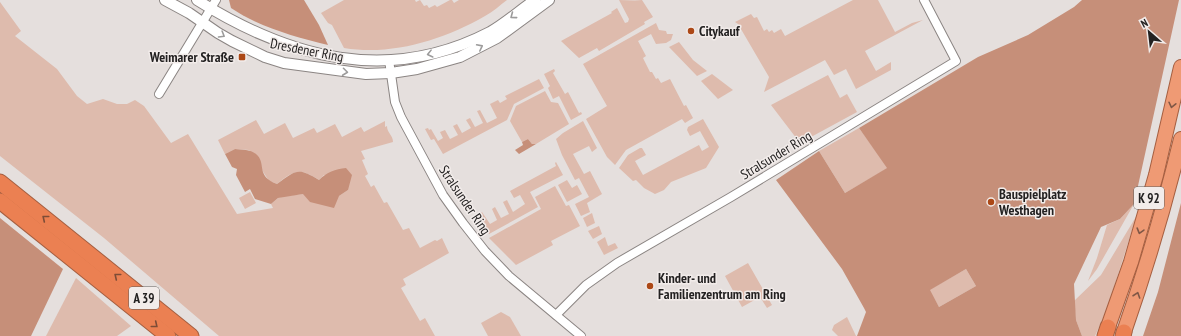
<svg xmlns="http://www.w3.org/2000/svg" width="1181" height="336" font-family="'PT Sans Narrow',sans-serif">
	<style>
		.green { fill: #debbad }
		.forest { fill: #c68f79; fill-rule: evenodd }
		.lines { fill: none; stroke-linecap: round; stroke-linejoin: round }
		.minor-casing { stroke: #8b8583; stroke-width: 10 }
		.tertiary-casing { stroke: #8b8583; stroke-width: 12 }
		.trunk-casing { stroke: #a55f41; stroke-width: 16 }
		.motorway-casing { stroke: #a55f41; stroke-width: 17 }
		.minor { stroke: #fff; stroke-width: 8 }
		.tertiary { stroke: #fff; stroke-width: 10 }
		.trunk { stroke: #ef9a74; stroke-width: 14 }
		.motorway { stroke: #eb8052; stroke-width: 15 }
		.oneway { stroke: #9c9b9b }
		.oneway2 { stroke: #7f5746 }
		.oneway3 { stroke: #7d4c37 }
		.poi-dot { fill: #ac4816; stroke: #f2ecea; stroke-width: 1.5 }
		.labels { text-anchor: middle; stroke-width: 3; stroke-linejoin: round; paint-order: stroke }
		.shield { fill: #f2ecea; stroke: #615e5d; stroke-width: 1 }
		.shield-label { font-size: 13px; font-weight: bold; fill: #232121 }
		.poi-label { font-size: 14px; font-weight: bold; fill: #232121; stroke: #f2ecea; text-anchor: start }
		.street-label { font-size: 14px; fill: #232121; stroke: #f2ecea }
	</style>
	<rect width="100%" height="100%" fill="#e5dfdd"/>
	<g class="green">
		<path d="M344,0H415L416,2L420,0L424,6L427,5L429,8L435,5L437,7L450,0H452L454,3L459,0H507C500,5 493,12 485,16C443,40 392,56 344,48L332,25L328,23L321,13Z"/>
		<path d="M619,0C627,0 635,1 642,0L653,17L644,22L645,24L599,51L597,48L579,58L561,41L612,13L611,12L617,8L625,23L628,22L629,19Z"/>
		<path d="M853,0H878L895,32L912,23L923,20L865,51L876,71L891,62V70L856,89L846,69L834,75L825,60L764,92L769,77L738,24L735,22L751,14L754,18L757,17L764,31L767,29L769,32L772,30L774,33L781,29L785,36Z"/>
		<path d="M0,2L21,31L15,36L57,69L77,96L87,104L103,99L117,104H127L135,100L144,106L171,143L188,134L237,214L273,208L271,204L278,198L284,196L303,194L339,196L348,190L324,175L319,180C300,168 294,170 277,184L269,181L262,170L260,161L249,150L235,149L225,154L218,140L256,120L264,134L285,123L293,138L314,128L317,133L335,124L342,137L361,127L364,132L385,121V127L387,126C387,133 393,135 393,142L361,151L365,159L362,160L368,174L365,176L371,187L374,185L384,203L387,202L403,230L409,228L420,248L435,240L437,241L442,238L449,253L403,279L406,285L401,288L420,321L425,318L435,336H219L104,238L0,156Z"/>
		<path d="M656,23L659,30L666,31L667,34H673L671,40L666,43L656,44L651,34L638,41L646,56L643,58L650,72H652L656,79L658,78L661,83L670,79L684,106L686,105L693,118L685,123L682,119L626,150L615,165L607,157L586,119L607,106L583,64Z"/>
		<path d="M679,42L693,60L707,71L697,76L669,47Z"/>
		<path d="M554,69L555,71L553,73L565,94L568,92L579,113L581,112L582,114L571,120L559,96L553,99L548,88L550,86L544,74Z"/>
		<path d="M712,74L733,90L718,99L701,81Z"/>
		<path d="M828,75L840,98L847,94L857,112L800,143L771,105Z"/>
		<path d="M539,79L544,88L514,104L507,120L443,154L434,139L431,140L425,129L428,128L429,130L431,129L438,141L443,138L440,132L445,130L450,139L458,135L453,126L457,124L462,133L471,128L466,120L470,118L475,127L483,123L477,111L480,110L487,123L497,118L490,104L498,100L500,103L507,99L505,96Z"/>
		<path d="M545,91L551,102L558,103L569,124L536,144H532L528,139L522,142L510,121L516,106Z"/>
		<path d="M703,119L719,147L706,168L671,182L664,190L655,194L644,188L636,180L633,181L619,168L628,155L640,148H642L646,155L635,161L643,175L699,145L702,151L709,147L700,131L690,136L687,130L688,127Z"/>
		<path d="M583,121L597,148L592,152L589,146L573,154L584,174L590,171L602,194L587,203L590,212L581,216L575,204L589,197L579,178L575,180L562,155L556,139L563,133Z"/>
		<path d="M859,128L888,168L845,193L819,151Z"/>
		<path d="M556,162L563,175L530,192L538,207L489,234L479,214L482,212L490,224L497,220L492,209L495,207L501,218L509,214L503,202L507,200L513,212L525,204L520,195L514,198L510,191L556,166L555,163Z"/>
		<path d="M567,180L572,188L577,185L582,194L567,202L558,185Z"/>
		<path d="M555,186L566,206L569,205L580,226L551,241L553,245L516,265L489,238L541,209L535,197Z"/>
		<path d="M250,192L256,203L245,209L239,198Z"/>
		<path d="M1134,204L1097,269L1088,281L1097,258L1107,225L1120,219Z"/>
		<path d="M592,213L595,223L587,227L583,218Z"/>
		<path d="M1137,215L1107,309L1095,336H1082L1076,320L1074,301L1101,275Z"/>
		<path d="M599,226L602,234L593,239L588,231Z"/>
		<path d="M605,237L608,246L615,243L618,248L604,255L597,242Z"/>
		<path d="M748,263L772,305L767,308L760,297L742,307L725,276Z"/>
		<path d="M966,269L976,286L939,307L929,290Z"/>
		<path d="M76,278L131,326L117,336H46Z"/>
		<path d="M501,312L510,317L521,336H488L481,323Z"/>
		<path d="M847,317L856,336H838L832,330L834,325Z"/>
	</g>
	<g class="forest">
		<path d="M229,0H304L319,25L328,45C295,37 259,27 231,8Z"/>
		<path d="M1082,0H1179L1134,204L1120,219L1101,227L1074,284L1076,320L1082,336H857L866,312L864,308L842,269L776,180L819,151L845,193L887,168L859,128L978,57L1028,35L1074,7ZM966,269L976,286L939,307L930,290Z"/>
		<path d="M528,139L532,144H536L519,154L515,150L523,145L522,142Z"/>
		<path d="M235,149C242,150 250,149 256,154C267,163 255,176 277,184C296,170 298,167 319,180C327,172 335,169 346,168L352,175L348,190L339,196L334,208L310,202L303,194L278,198L271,204L255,199L250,189L245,192L236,175L237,169L232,167L225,154Z"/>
		<path d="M1181,203V336H1143L1158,292Z"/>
		<path d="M0,218L63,269L31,336H0Z"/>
	</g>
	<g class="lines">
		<defs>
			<g id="minor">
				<path d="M389,60L395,102L401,117L443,195L463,223L485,251L509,276L581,336"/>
				<path d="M159,94L216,0"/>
				<path d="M556,315L586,285L617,263L731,197L956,61L924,0"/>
			</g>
			<g id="tertiary">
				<path d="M165,0L189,13L218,33L232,41L265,57L284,63L366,74L391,73L417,69L460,57L497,38L549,0"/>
				<path d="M197,0C289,58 388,85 490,32C506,23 520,10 535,0"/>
			</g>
			<g id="trunk">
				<path d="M1108,327L1131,262L1156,175L1181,67"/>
				<path d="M1124,332C1146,269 1165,205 1181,139"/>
			</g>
			<g id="motorway">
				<path d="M0,182L191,336"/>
				<path d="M0,201L168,336"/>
				<path d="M1105,336L1108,327"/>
				<path d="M1123,336L1124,332"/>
			</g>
		</defs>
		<use href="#minor" class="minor-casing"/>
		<use href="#tertiary" class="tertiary-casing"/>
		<use href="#trunk" class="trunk-casing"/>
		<use href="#motorway" class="motorway-casing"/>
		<use href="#minor" class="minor"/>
		<use href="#tertiary" class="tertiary"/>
		<use href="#trunk" class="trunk"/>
		<use href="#motorway" class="motorway"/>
	</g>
	<defs><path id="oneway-chevron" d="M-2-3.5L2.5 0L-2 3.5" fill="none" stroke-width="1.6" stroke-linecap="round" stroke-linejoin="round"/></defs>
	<g class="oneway">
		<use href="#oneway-chevron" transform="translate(513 16) rotate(143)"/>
		<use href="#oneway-chevron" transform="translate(222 35) rotate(31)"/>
		<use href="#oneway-chevron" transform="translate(480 47) rotate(-27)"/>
		<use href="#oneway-chevron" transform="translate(430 54) rotate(166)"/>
		<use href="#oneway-chevron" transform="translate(345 72) rotate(7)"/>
	</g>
	<g class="oneway2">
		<use href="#oneway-chevron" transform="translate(1172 105) rotate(103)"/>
		<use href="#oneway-chevron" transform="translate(1140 231) rotate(106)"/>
		<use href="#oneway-chevron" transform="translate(1137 295) rotate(-71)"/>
	</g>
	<g class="oneway3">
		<use href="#oneway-chevron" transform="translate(45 218) rotate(-141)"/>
		<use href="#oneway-chevron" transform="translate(117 276) rotate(-141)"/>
		<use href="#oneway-chevron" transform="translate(155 325) rotate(39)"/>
	</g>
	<g class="poi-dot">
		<circle cx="691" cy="31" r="4"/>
		<rect x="238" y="53" width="8" height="8" rx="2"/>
		<circle cx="991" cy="202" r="4"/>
		<circle cx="650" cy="286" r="4"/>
	</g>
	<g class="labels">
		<g class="shield">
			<rect x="1134" y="187" width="30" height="22" rx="3"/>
			<rect x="129" y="287" width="30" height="22" rx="3"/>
		</g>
		<g class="shield-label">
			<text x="1149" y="203">K 92</text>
			<text x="144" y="303">A 39</text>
		</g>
		<g class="poi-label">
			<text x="699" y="36">Citykauf</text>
			<text x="234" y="62" text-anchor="end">Weimarer Straße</text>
			<text x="999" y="199">Bauspielplatz<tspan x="999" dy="16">Westhagen</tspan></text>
			<text x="658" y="283">Kinder- und<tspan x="658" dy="16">Familienzentrum am Ring</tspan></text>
		</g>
		<g class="street-label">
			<text transform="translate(307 50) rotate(11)" y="5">Dresdener Ring</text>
			<text transform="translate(776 155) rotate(-31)" y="5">Stralsunder Ring</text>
			<text transform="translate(465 200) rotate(56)" y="5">Stralsunder Ring</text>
		</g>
	</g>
	<g transform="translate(1149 32) rotate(332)" stroke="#f2ecea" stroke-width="3" paint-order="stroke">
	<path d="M0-3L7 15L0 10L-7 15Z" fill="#232121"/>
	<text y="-6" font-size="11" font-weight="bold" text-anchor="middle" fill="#232121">N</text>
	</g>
</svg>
